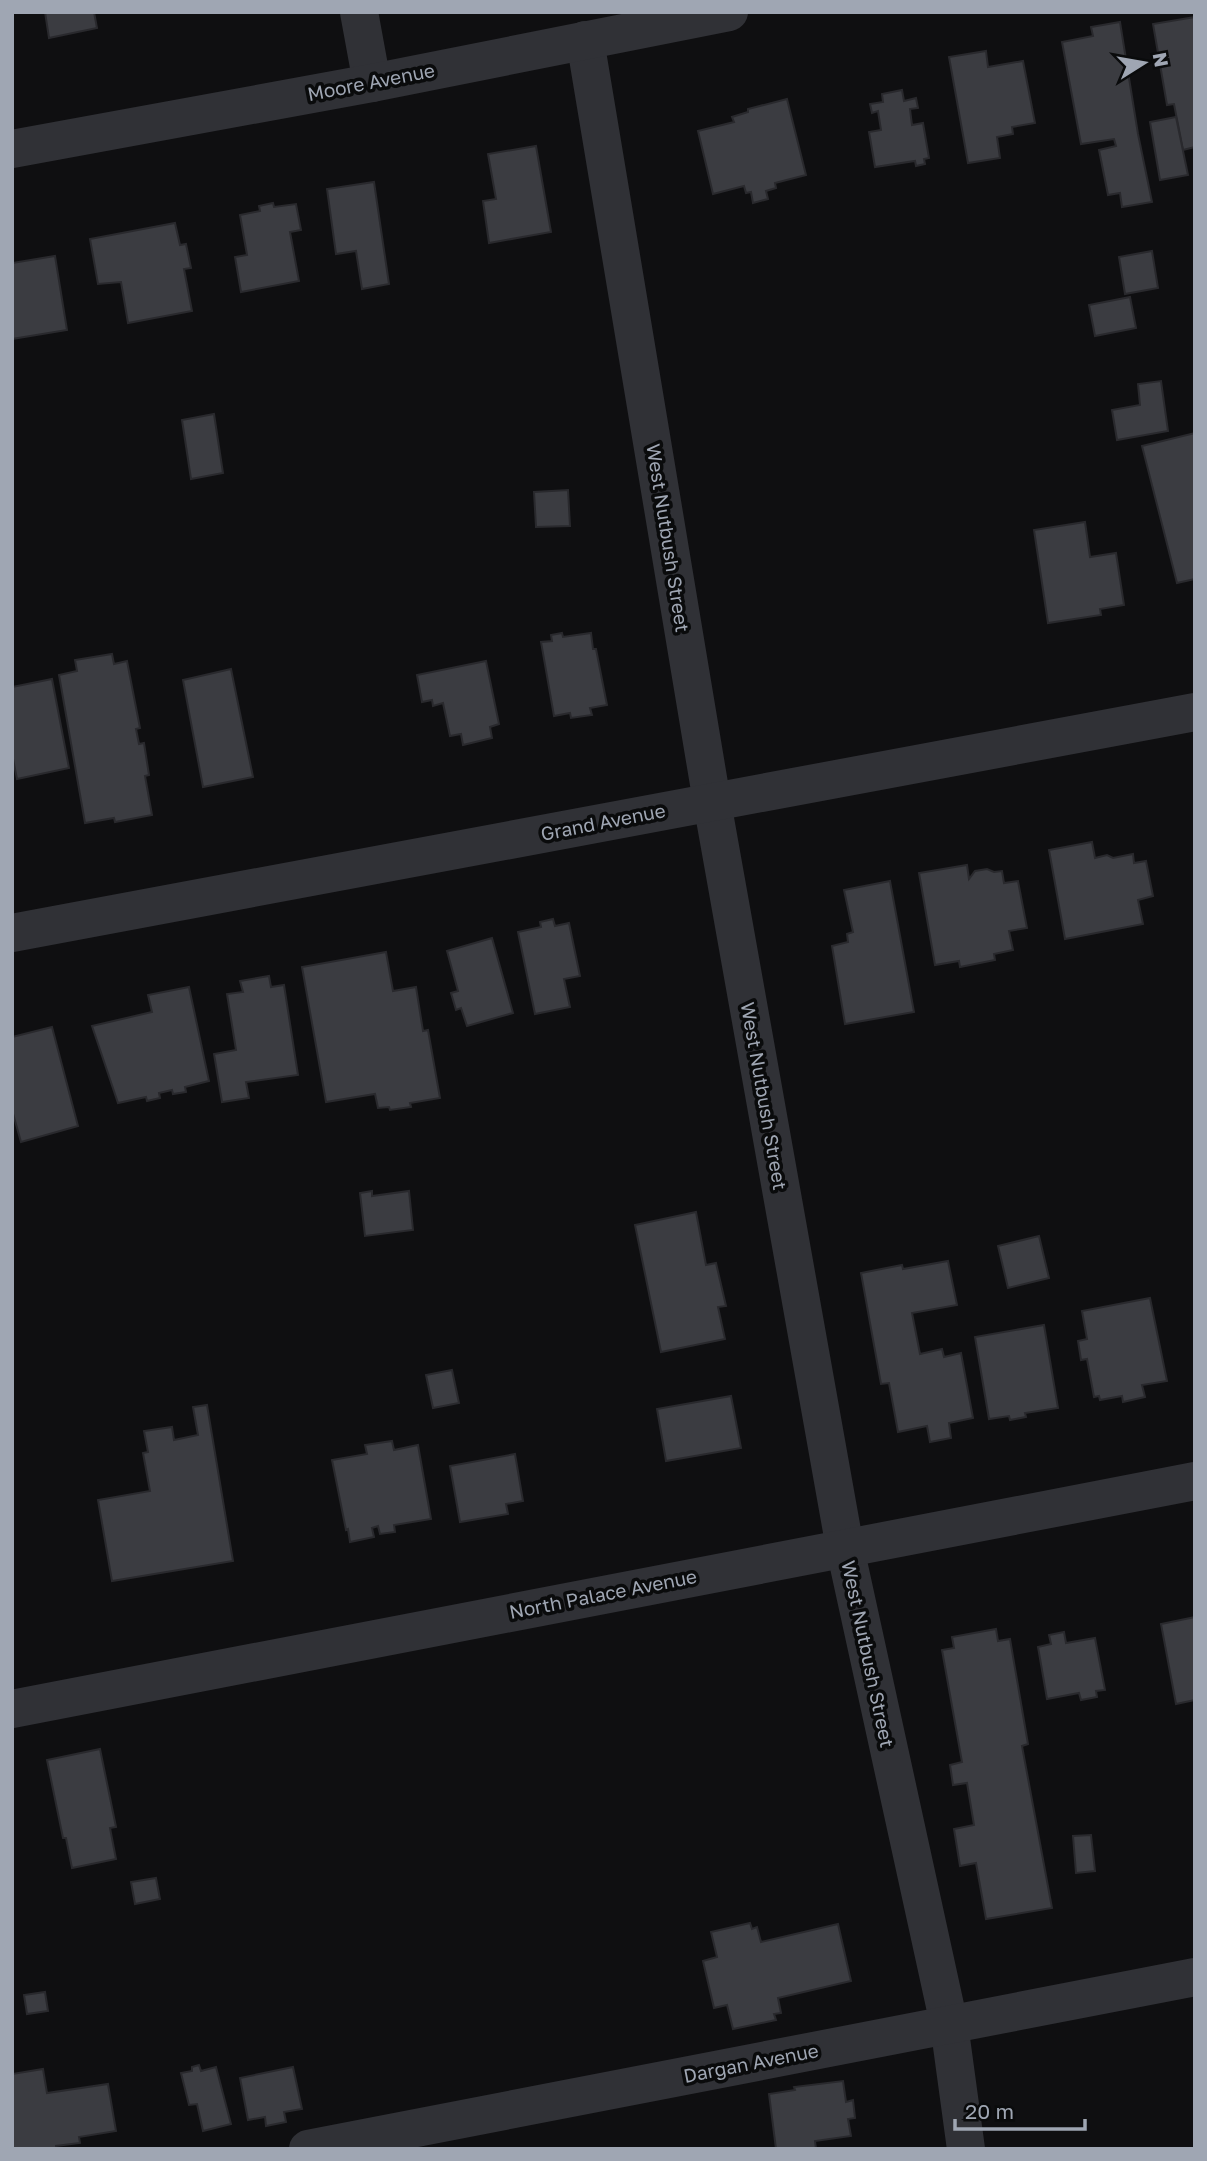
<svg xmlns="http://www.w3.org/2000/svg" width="1207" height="2161" font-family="'Golos Text',sans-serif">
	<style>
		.building { fill: #3b3c41; stroke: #29292d; stroke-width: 2 }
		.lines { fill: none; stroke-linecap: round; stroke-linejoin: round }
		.minor { stroke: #303136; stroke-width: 38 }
		.labels { text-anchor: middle; stroke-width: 7; stroke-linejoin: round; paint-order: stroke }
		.street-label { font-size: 19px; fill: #9fa6b3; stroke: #0a0b0c }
	</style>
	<rect width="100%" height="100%" fill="#0f0f11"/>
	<g class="building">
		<path d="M45,12H94L97,28L49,38Z"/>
		<path d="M1195,17V147L1183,150L1174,104L1167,105L1153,24Z"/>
		<path d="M1120,22L1138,134L1152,202L1122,207L1120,193L1108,195L1099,150L1116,146L1114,139L1081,144L1062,42L1093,36L1091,27Z"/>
		<path d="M986,51L988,67L1023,61L1035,123L1012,127L1013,134L997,137L1000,158L968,163L949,57Z"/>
		<path d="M902,90L904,101L916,98L918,108L910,109L912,125L923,123L929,158L924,159L925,164L916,166L915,161L875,167L869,132L881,130L878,111L872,113L870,104L883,102L882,94Z"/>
		<path d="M787,99L806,175L775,183L776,188L766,191L768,199L753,203L751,192L746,193L744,186L713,194L698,131L734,122L732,117L748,112V109Z"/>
		<path d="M1176,117L1188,175L1160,180L1150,122Z"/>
		<path d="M536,146L551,232L489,243L483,201L496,199L488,154Z"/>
		<path d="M374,182L389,284L362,289L356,251L336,254L327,189Z"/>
		<path d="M273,203L274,207L296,204L301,230L290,232L299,281L241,292L235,257L247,255L240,215L260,211L259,206Z"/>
		<path d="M175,223L180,245L186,244L191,268L184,269L192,311L128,323L121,282L98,284L90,239Z"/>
		<path d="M1152,251L1158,288L1125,294L1119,257Z"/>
		<path d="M55,256L67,330L12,339V263Z"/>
		<path d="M1130,297L1136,328L1095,336L1089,305Z"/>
		<path d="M1161,381L1168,431L1117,440L1112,410L1140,405L1138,384Z"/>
		<path d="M214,414L223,473L191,479L182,420Z"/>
		<path d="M1195,433V579L1177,583L1142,446Z"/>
		<path d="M568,490L570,526L536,527L534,492Z"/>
		<path d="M1085,522L1090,557L1116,553L1124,605L1100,609L1101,615L1048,623L1034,530Z"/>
		<path d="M562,633L563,637L591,633L593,649H596L607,705L590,708L592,715L571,718L570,713L554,716L541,642L552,641L551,635Z"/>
		<path d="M112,654L114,664L127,661L140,728L136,729L139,744L144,743L149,775L145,776L152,815L115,822L114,818L85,823L59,675L77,671L75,660Z"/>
		<path d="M486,661L499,724L490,727L492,738L463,745L461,734L450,736L443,703L433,706L432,700L422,702L417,675Z"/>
		<path d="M231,669L253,777L203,787L183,680Z"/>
		<path d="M52,679L69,768L17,779L12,754V687Z"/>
		<path d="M1092,842L1095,858L1107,855L1113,858L1133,854L1134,863L1146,861L1153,896L1138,900L1143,924L1065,939L1049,850Z"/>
		<path d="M967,865L969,879L975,871L987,869L994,872L1002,871L1004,883L1018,881L1027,928L1009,931L1013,950L994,954L995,960L960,967L959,961L935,965L919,873Z"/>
		<path d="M890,881L914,1012L845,1024L832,946L848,942L847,934L853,932L844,890Z"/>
		<path d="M553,919L555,926L569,923L580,976L564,979L570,1007L535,1014L518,932L541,927L540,922Z"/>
		<path d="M492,938L513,1013L467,1026L461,1008L456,1010L451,993L458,991L447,951Z"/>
		<path d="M386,952L393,991L416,987L423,1031L428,1030L440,1098L410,1103L411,1107L390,1110L389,1107L378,1108L375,1094L326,1102L302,967Z"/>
		<path d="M269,976L271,987L284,985L298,1075L246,1082L249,1098L222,1102L214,1054L236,1050L227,994L243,992L240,981Z"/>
		<path d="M189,987L209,1081L185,1087L186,1092L173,1094L172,1090L159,1093L160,1098L147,1101L146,1097L118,1103L92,1026L152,1012L148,995Z"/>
		<path d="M52,1027L78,1126L21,1142L12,1110V1037Z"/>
		<path d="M372,1191V1196L409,1191L413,1230L365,1236L360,1193Z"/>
		<path d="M696,1212L706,1265L716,1263L726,1306L718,1307L725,1339L661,1352L635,1225Z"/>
		<path d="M1039,1236L1049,1278L1008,1288L998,1246Z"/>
		<path d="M948,1261L957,1305L912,1313L920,1354L942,1349L944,1357L961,1353L973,1418L949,1423L951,1438L930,1442L927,1426L898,1432L889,1383L881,1384L861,1273L902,1265L903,1269Z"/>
		<path d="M1150,1298L1167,1381L1142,1385L1145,1397L1123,1402L1122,1396L1100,1400L1099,1396L1094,1397L1087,1359L1081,1360L1078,1341L1087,1339L1082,1311Z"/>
		<path d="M1044,1325L1058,1408L1025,1413L1026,1417L1010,1420L1009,1416L989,1419L975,1337Z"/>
		<path d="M452,1370L459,1403L433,1408L426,1375Z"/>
		<path d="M731,1396L741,1448L666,1461L657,1409Z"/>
		<path d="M207,1405L233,1561L112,1581L98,1500L150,1491L143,1453L148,1452L144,1431L172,1427L174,1440L198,1435L193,1407Z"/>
		<path d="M392,1441L394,1450L418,1445L431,1519L394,1525L395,1532L380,1534L378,1526L372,1528L374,1537L350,1542L348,1529L346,1530L332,1460L367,1454L365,1445Z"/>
		<path d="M515,1454L523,1501L506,1504L508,1514L460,1522L450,1466Z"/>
		<path d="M1195,1617V1700L1176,1704L1161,1624Z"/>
		<path d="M996,1629L998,1641L1010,1639L1028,1744L1022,1746L1052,1908L986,1919L976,1863L960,1866L954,1829L974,1825L967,1783L953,1785L950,1765L962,1762L942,1650L954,1648L952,1637Z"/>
		<path d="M1064,1632L1066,1643L1095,1638L1105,1690L1096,1691L1097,1697L1081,1700L1079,1693L1047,1699L1038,1647L1051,1644L1049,1635Z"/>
		<path d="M100,1749L116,1827L110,1828L116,1859L72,1868L66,1838H63L47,1760Z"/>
		<path d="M1091,1835L1095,1871L1076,1873L1073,1836Z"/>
		<path d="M156,1878L160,1899L135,1904L131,1882Z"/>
		<path d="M750,1923L752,1929L757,1927L761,1942L838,1924L851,1981L778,1998L781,2013L774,2014L776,2020L733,2029L727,2005L714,2008L703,1961L717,1957L711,1932Z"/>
		<path d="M45,1992L48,2011L27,2014L24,1995Z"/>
		<path d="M199,2065L201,2071L216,2067L231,2124L203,2131L197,2104L189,2105L181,2073L192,2071V2067Z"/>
		<path d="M293,2067L302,2109L284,2112L286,2122L266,2126L265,2117L248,2120L240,2078Z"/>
		<path d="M43,2069L47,2093L108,2084L116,2131L79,2137L80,2143L56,2146V2149H12V2074Z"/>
		<path d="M843,2081L846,2102L853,2100L855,2118L848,2119L851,2136L815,2141L816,2149H776L769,2094L795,2090L794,2087Z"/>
	</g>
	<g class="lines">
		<g class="minor">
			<path d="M359,12L372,83"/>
			<path d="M585,40L712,802L845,1548L949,2024L966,2149"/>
			<path d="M12,149L372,83L729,12"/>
			<path d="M12,933L1195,712"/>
			<path d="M12,1709L1195,1481"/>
			<path d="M308,2149L1195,1977"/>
		</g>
	</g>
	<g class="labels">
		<g class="street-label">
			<text transform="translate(371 82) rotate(-11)" y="7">Moore Avenue</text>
			<text transform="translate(668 538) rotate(81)" y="7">West Nutbush Street</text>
			<text transform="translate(603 822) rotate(-11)" y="7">Grand Avenue</text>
			<text transform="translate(764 1096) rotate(80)" y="7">West Nutbush Street</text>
			<text transform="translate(603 1594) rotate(-11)" y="7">North Palace Avenue</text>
			<text transform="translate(868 1654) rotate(78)" y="7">West Nutbush Street</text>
			<text transform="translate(751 2063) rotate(-11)" y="7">Dargan Avenue</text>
		</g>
	</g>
	<rect width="1207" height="2161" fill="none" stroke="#9fa6b3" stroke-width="28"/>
	<g transform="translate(1144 63) rotate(79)" stroke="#0a0b0c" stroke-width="5" paint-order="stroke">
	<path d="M0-5L12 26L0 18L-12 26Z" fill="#9fa6b3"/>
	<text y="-10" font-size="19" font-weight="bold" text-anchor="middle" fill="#9fa6b3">N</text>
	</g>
	<path d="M955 2119v10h130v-10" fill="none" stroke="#9fa6b3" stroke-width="3.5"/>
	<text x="965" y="2119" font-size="21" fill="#9fa6b3" stroke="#0a0b0c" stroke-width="5" paint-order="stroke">20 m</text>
</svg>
